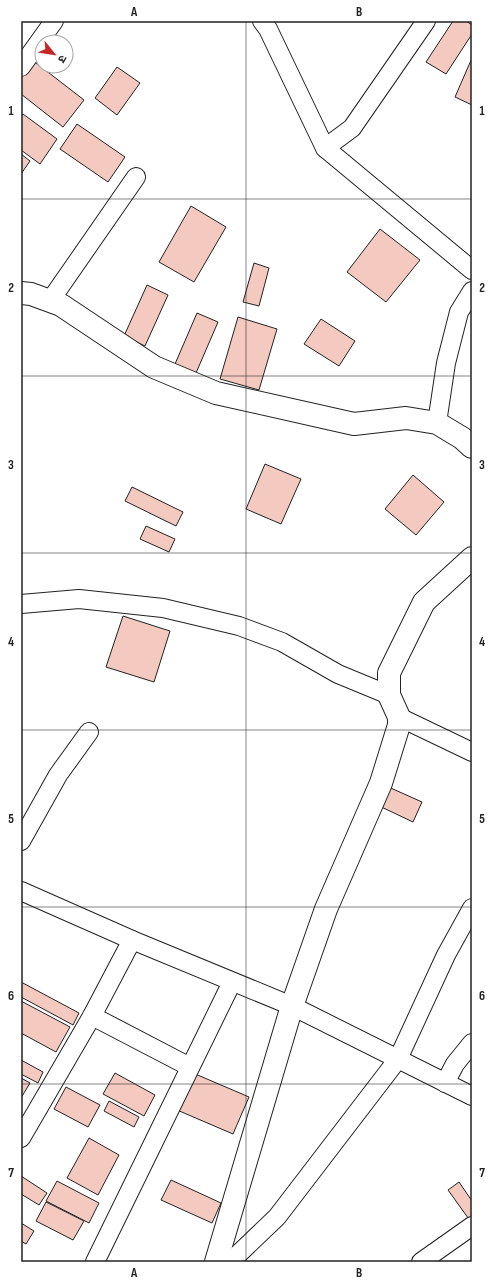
<svg xmlns="http://www.w3.org/2000/svg" width="493" height="1283" font-family="'Sofia Sans Condensed','Noto Sans Devanagari',sans-serif">
	<style>
		.building { fill: #f3c9c0; stroke: #222 }
		.lines { fill: none; stroke-linecap: round; stroke-linejoin: round }
		.minor-casing { stroke: #222; stroke-width: 20 }
		.secondary-casing { stroke: #222; stroke-width: 24 }
		.minor { stroke: #fff; stroke-width: 18 }
		.secondary { stroke: #fff; stroke-width: 22 }
		.grid { fill: none; stroke: #222; stroke-width: 1; stroke-opacity: 0.55 }
		.neatline { fill: none; stroke: #222; stroke-width: 1.5 }
		.grid-label { font-size: 13px; text-anchor: middle; font-weight: bold; fill: #222 }
	</style>
	<rect width="100%" height="100%" fill="#fff"/>
	<g class="building">
		<path d="M453,21H466L472,25V34L446,74L426,62Z"/>
		<path d="M472,58V105L455,97Z"/>
		<path d="M31,59L84,100L63,127L21,94V73Z"/>
		<path d="M117,67L140,83L117,115L95,98Z"/>
		<path d="M23,114L57,139L40,164L21,150V117Z"/>
		<path d="M77,124L125,157L108,182L60,149Z"/>
		<path d="M21,154L30,161L21,174Z"/>
		<path d="M191,206L226,227L194,282L159,262Z"/>
		<path d="M380,229L420,260L386,302L347,272Z"/>
		<path d="M254,263L269,268L259,306L243,302Z"/>
		<path d="M147,285L168,295L145,346L124,336Z"/>
		<path d="M197,313L218,322L196,373L175,364Z"/>
		<path d="M238,317L277,329L259,390L220,379Z"/>
		<path d="M321,319L355,341L339,366L304,344Z"/>
		<path d="M265,464L301,479L281,524L246,509Z"/>
		<path d="M413,475L444,502L416,535L385,509Z"/>
		<path d="M132,487L183,512L176,526L125,501Z"/>
		<path d="M146,526L175,539L169,552L140,539Z"/>
		<path d="M123,616L170,631L154,682L106,667Z"/>
		<path d="M384,785L422,802L413,822L375,804Z"/>
		<path d="M21,982L79,1013L73,1025L21,997Z"/>
		<path d="M21,1001L70,1027L56,1052L21,1033Z"/>
		<path d="M21,1060L43,1072L38,1083L21,1074Z"/>
		<path d="M115,1073L155,1095L144,1116L103,1094Z"/>
		<path d="M193,1073L249,1097L233,1134L177,1110Z"/>
		<path d="M21,1078L30,1083L21,1098Z"/>
		<path d="M66,1087L100,1105L88,1127L54,1109Z"/>
		<path d="M109,1101L139,1117L134,1127L104,1111Z"/>
		<path d="M89,1138L119,1155L98,1195L67,1178Z"/>
		<path d="M21,1176L47,1193L39,1205L21,1194Z"/>
		<path d="M171,1180L221,1203L212,1223L161,1200Z"/>
		<path d="M57,1181L99,1203L89,1223L46,1201Z"/>
		<path d="M459,1182L472,1201L471,1222L448,1190Z"/>
		<path d="M46,1202L84,1221L73,1240L36,1221Z"/>
		<path d="M21,1223L34,1231L26,1244L21,1241Z"/>
	</g>
	<g class="lines">
		<defs>
			<g id="minor">
				<path d="M262,21L268,29L325,148L472,270"/>
				<path d="M21,67L54,21"/>
				<path d="M325,148L352,128L426,21"/>
				<path d="M50,301L136,177"/>
				<path d="M437,423L446,363L459,312L472,291"/>
				<path d="M21,604L79,599L163,608L239,626L282,642L338,674L389,695"/>
				<path d="M399,717L472,752"/>
				<path d="M21,841L58,775L89,732"/>
				<path d="M21,891L132,940L292,1006L472,1096"/>
				<path d="M92,1016L190,1067"/>
				<path d="M445,1083L455,1064L472,1043"/>
				<path d="M21,1138L92,1016L132,940"/>
				<path d="M95,1262L232,982"/>
				<path d="M230,1262L277,1217L398,1059L446,955L472,908"/>
				<path d="M421,1262L472,1226"/>
			</g>
			<g id="secondary">
				<path d="M21,293L31,294L61,305L154,367L216,393L354,424L406,418L437,423L462,438L472,447"/>
				<path d="M216,1262L292,1006L326,909L381,783L399,725V717L389,695V673L424,602L472,558"/>
			</g>
		</defs>
		<use href="#minor" class="minor-casing"/>
		<use href="#secondary" class="secondary-casing"/>
		<use href="#minor" class="minor"/>
		<use href="#secondary" class="secondary"/>
	</g>
	<path class="grid" d="M246,21V1262M21,199H472M21,376H472M21,553H472M21,730H472M21,907H472M21,1084H472"/>
	<rect width="493" height="1283" fill="none" stroke="#ffffff" stroke-width="44"/>
	<g transform="translate(54 54) rotate(120)"><circle r="19" fill="#ffffff" stroke="#a7a7a7"/>
	<path d="M0-3L7 15L0 10L-7 15Z" fill="#c62828"/>
	<text y="-6" font-size="11" font-weight="bold" text-anchor="middle" fill="#222222">उ</text>
	</g>
	<rect x="22" y="22" width="449" height="1239" class="neatline"/>
	<g class="grid-label">
		<text x="134" y="16">A</text>
		<text x="359" y="16">B</text>
		<text x="11" y="115">1</text>
		<text x="482" y="115">1</text>
		<text x="11" y="292">2</text>
		<text x="482" y="292">2</text>
		<text x="11" y="469">3</text>
		<text x="482" y="469">3</text>
		<text x="11" y="646">4</text>
		<text x="482" y="646">4</text>
		<text x="11" y="823">5</text>
		<text x="482" y="823">5</text>
		<text x="11" y="1000">6</text>
		<text x="482" y="1000">6</text>
		<text x="11" y="1177">7</text>
		<text x="482" y="1177">7</text>
		<text x="134" y="1277">A</text>
		<text x="359" y="1277">B</text>
	</g>
</svg>
